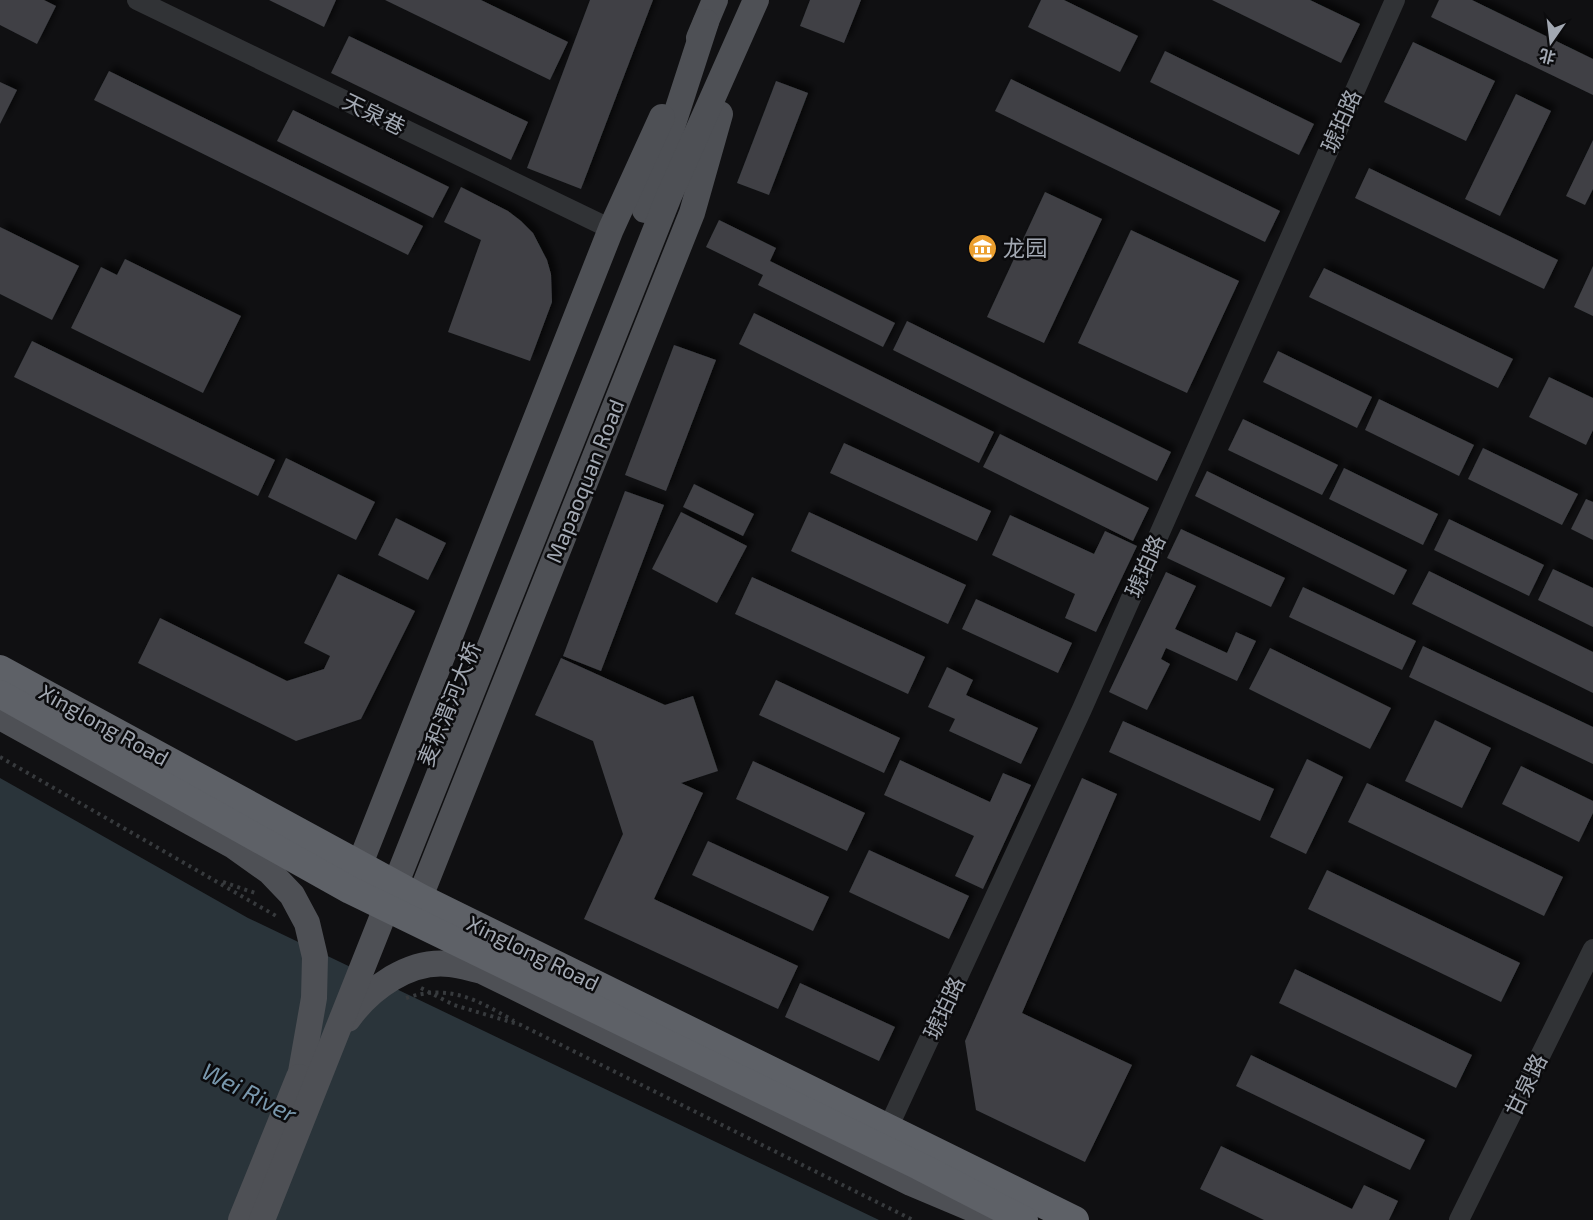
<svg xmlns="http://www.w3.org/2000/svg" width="1593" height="1220" font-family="'Exo 2','Noto Sans SC',sans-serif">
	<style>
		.water { fill: #2a343a }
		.building { fill: #3f4045; filter: url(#shadow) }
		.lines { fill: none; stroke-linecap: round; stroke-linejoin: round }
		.path { stroke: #373a3d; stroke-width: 4; stroke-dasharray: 3 4.5; stroke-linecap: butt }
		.minor { stroke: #313336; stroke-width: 20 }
		.major { stroke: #4e5055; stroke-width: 26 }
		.highway { stroke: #5e6167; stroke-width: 28 }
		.labels { text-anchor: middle; stroke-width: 5; stroke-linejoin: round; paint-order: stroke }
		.street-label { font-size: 22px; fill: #a2a8b2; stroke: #0b0b0d }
		.poi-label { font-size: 22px; fill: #a2a8b2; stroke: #0b0b0d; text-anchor: start }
		.water-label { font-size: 24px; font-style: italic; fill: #7998ad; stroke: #0b0b0d }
	</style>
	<defs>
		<filter id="shadow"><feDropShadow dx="5.5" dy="-5.5" stdDeviation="3" flood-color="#0009"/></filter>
	</defs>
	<rect width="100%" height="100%" fill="#101012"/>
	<path class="water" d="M0,778L248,918L879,1220H0Z"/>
	<g class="building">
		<path d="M0,0H44L56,6L37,44L0,25Z"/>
		<path d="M269,0H336L324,27Z"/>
		<path d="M385,0H481L568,42L550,80Z"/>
		<path d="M590,0H653L581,189L527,168Z"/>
		<path d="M810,0H861L844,43L800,26Z"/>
		<path d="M1041,0H1064L1138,36L1120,72L1028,27Z"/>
		<path d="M1212,0H1310L1360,24L1341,63Z"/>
		<path d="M1439,0H1472L1593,59V95L1431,17Z"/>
		<path d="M349,36L528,122L511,160L331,73Z"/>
		<path d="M1413,42L1495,81L1466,141L1384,102Z"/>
		<path d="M1165,51L1314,124L1299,155L1150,82Z"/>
		<path d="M109,71L423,226L408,255L94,100Z"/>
		<path d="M1011,79L1280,211L1265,242L995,111Z"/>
		<path d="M776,81L808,93L769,195L737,183Z"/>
		<path d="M0,82L17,90L0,124Z"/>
		<path d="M1516,94L1551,111L1500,216L1465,199Z"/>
		<path d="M293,110L449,187L433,218L277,141Z"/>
		<path d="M1593,140V189L1585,205L1566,196Z"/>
		<path d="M1369,168L1558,260L1544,289L1355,198Z"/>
		<path d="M461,187L508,211L521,221L533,233L547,260L551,274L552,302L530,361L448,332L481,240L444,222Z"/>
		<path d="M1045,192L1102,219L1044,343L987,317Z"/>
		<path d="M719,220L776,248L770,261L895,323L883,347L758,285L763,275L706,247Z"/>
		<path d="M0,227L79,266L52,320L0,294Z"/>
		<path d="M1131,230L1239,281L1187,393L1078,343Z"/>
		<path d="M125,259L241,316L203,393L71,328L101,267L117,275Z"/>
		<path d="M1593,266V316L1574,307Z"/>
		<path d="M1324,268L1513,359L1498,388L1309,297Z"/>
		<path d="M754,313L994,432L979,463L739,344Z"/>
		<path d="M907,321L1171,452L1157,481L893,350Z"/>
		<path d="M32,341L275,460L258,496L14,377Z"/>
		<path d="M674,345L716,360L666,491L625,475Z"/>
		<path d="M1278,351L1372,397L1357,428L1263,382Z"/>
		<path d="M1549,377L1593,398V430L1586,445L1529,417Z"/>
		<path d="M1379,399L1474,445L1459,476L1365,430Z"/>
		<path d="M1243,419L1338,465L1322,495L1228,450Z"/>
		<path d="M1000,434L1149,508L1133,541L983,467Z"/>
		<path d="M844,443L991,511L977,541L830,473Z"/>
		<path d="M1483,448L1578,494L1562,525L1468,479Z"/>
		<path d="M286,458L375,502L356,540L268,497Z"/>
		<path d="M1344,468L1438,514L1423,545L1329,499Z"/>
		<path d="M1207,471L1407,570L1394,595L1195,496Z"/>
		<path d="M694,484L754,514L743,536L683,507Z"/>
		<path d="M625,491L664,505L601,671L563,656Z"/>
		<path d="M1586,499L1593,502V540L1571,529Z"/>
		<path d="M681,512L747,546L717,603L652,569Z"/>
		<path d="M809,512L966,585L948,624L791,551Z"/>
		<path d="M1010,515L1094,554L1105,531L1137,546L1096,632L1065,618L1075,594L992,555Z"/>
		<path d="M396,518L446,543L428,580L378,555Z"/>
		<path d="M1449,519L1544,565L1529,596L1434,550Z"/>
		<path d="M1181,529L1285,578L1271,607L1167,558Z"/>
		<path d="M1553,569L1593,588V627L1538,600Z"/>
		<path d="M1429,571L1593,652V693L1412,604Z"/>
		<path d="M1166,572L1196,586L1175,629L1227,653L1236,632L1256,641L1237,681L1166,648L1161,659L1170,664L1147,710L1109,692Z"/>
		<path d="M338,574L415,611L361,719L296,741L138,663L160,618L287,681L324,669L330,656L304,643Z"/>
		<path d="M752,577L925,657L908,694L735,614Z"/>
		<path d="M1303,587L1416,641L1402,670L1289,617Z"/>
		<path d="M976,599L1072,643L1058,673L962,629Z"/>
		<path d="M1423,646L1593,727V764L1409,677Z"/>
		<path d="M1270,648L1391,708L1370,749L1249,689Z"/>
		<path d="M561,658L665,705L693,696L718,771L681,783L703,793L654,899L798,966L778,1009L584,919L623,834L593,741L535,715Z"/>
		<path d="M947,667L973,680L966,695L1038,728L1021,764L949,731L955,719L928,707Z"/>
		<path d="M776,680L900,738L884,773L759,715Z"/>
		<path d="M1435,720L1491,748L1462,808L1405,781Z"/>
		<path d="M1123,721L1274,789L1260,821L1109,752Z"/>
		<path d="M1307,759L1343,777L1306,854L1270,837Z"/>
		<path d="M900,760L990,802L1003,773L1031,785L983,889L955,876L974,836L884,795Z"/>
		<path d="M753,761L865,813L847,851L736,799Z"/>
		<path d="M1521,766L1593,801V813L1579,842L1502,804Z"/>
		<path d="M1082,778L1117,794L1022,1013L1132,1065L1085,1162L976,1110L965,1041Z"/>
		<path d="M1367,783L1563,877L1544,916L1348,822Z"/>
		<path d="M708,841L829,897L813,931L692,875Z"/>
		<path d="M869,850L969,896L949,939L849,892Z"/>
		<path d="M1327,870L1520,963L1501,1002L1308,909Z"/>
		<path d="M1295,969L1472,1055L1456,1088L1279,1003Z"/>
		<path d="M800,983L895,1027L879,1061L785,1017Z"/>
		<path d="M1251,1055L1425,1140L1410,1170L1236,1086Z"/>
		<path d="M1221,1146L1352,1209L1364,1185L1398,1201L1389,1220H1264L1200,1189Z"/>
	</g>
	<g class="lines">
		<g class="path">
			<path d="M0,757L278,917"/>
			<path d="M223,882L258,894"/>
			<path d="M421,988L454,1005L521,1025L913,1220"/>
			<path d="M406,998C449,984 476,999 514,1021"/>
		</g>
		<g class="minor">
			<path d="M137,0L611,229"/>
			<path d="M888,1128L1082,709L1395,0"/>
			<path d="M1459,1220L1593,949"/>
		</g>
		<g class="major">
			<path d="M699,38L715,0"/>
			<path d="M645,210L706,22"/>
			<path d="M0,717L232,845L270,872L292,895L307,923L315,957L314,998L301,1072"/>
			<path d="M352,884L611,229L662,117"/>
			<path d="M412,917L692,213L720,114"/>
			<path d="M348,1019C370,988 410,959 450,964C461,965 472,969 482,971L911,1183L994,1218"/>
			<path d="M241,1220L299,1077"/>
			<path d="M262,1220L669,196L756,0"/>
		</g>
		<g class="highway">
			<path d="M0,669L421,898L1075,1220"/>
			<path d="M0,694L350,890L919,1166L1024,1220"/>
		</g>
	</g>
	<defs>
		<symbol id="museum-disc" viewBox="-11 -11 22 22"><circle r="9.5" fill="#eb9f2f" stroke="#0b0b0d"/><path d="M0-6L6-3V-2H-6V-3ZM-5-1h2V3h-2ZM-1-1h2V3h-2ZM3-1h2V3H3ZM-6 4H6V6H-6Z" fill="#fff"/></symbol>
	</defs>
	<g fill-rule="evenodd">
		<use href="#museum-disc" x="966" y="232" width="33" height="33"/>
	</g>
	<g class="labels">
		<g class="street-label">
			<text transform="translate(374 114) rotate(26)" y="8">天泉巷</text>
			<text transform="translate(1341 121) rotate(-66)" y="8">琥珀路</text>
			<text transform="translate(585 481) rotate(-68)" y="8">Mapaoquan Road</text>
			<text transform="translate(1145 566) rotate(-66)" y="8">琥珀路</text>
			<text transform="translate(449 704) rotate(-68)" y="8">麦积渭河大桥</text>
			<text transform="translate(104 725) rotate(29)" y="8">Xinglong Road</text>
			<text transform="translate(533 953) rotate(26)" y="8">Xinglong Road</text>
			<text transform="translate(944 1008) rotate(-65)" y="8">琥珀路</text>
			<text transform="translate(1526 1085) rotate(-64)" y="8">甘泉路</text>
		</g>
		<g class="poi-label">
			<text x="1003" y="256">龙园</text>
		</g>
		<g class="water-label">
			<text transform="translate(249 1093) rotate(27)" y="8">Wei River</text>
		</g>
	</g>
	<g transform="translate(1551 42) rotate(194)" stroke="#0b0b0d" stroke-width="4.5" paint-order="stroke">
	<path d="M0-4.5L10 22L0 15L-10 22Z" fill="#a2a8b2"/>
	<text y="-9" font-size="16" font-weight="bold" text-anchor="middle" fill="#a2a8b2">北</text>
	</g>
</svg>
